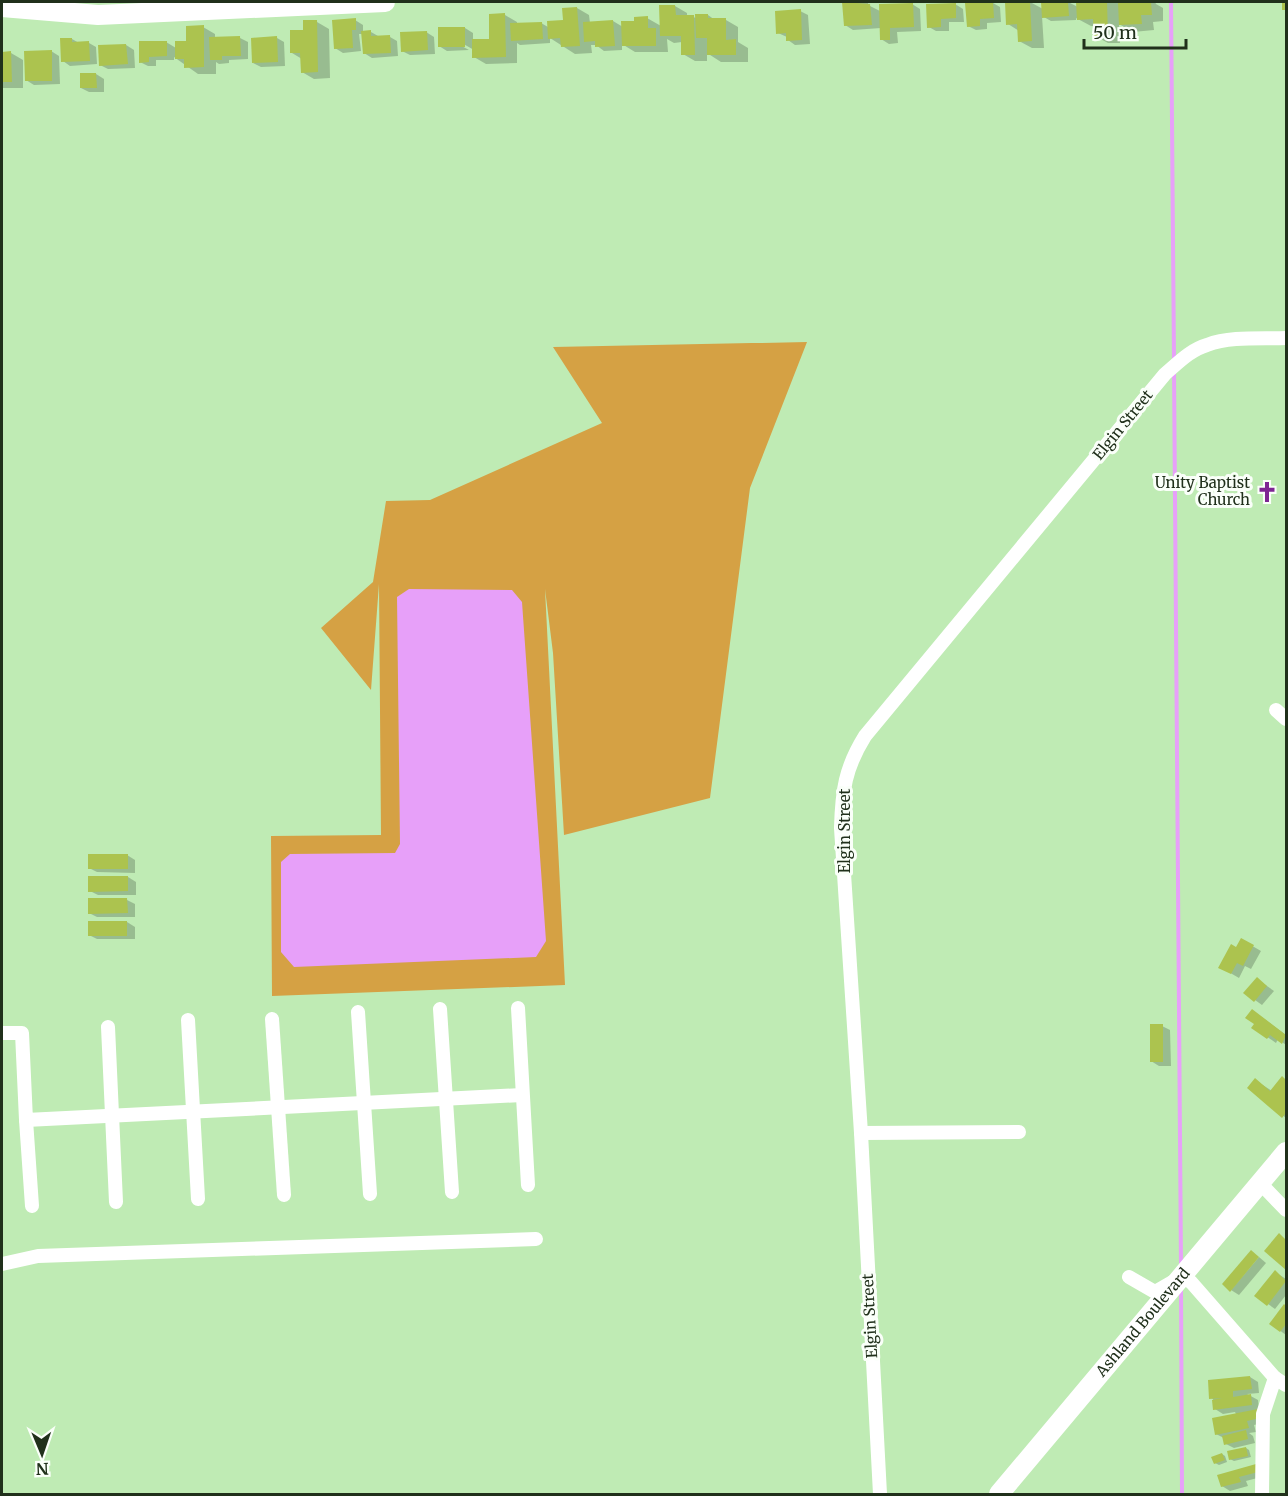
<svg xmlns="http://www.w3.org/2000/svg" width="1288" height="1496" font-family="Merriweather,serif">
	<style>
		.green { fill: #d5a144 }
		.water { fill: #e7a0f9 }
		.shadow { fill: #0003 }
		.lines { fill: none; stroke-linecap: round; stroke-linejoin: round }
		.stream { stroke: #e7a0f9; stroke-width: 4 }
		.building { fill: #acc34f }
		.street { stroke: #fff; stroke-width: 14 }
		.secondary { stroke: #fff; stroke-width: 20 }
		.labels { text-anchor: middle; stroke-width: 6; stroke-linejoin: round; paint-order: stroke }
		.street-label { font-size: 15px; fill: #20301b; stroke: #fafff9 }
		.poi-label { font-size: 15px; fill: #20301b; stroke: #fafff9; text-anchor: end }
	</style>
	<rect width="100%" height="100%" fill="#bfebb4"/>
	<path class="green" d="M807,342L750,488L710,798L564,835L553,653L545,589L565,985L272,996L271,836L381,835L379,584L371,690L321,628L373,582L386,501L430,500L602,423L553,347Z"/>
	<path class="water" d="M409,589L512,590L522,602L546,941L536,957L294,967L281,952V862L290,854L395,853L400,844L397,597Z"/>
	<g class="shadow">
		<path d="M844,2H868V5L880,11L912,4L920,9L921,31L897,32L898,43L889,44L881,39V28L853,30L845,25Z"/>
		<path d="M1006,2H1030L1043,9V3L1068,2L1078,7V2H1155L1156,4L1163,8V21L1153,22L1154,30L1133,32L1119,24L1120,43H1108L1095,36V26H1091L1076,18V20L1051,21L1042,16L1044,48H1032L1019,41V31L1008,24Z"/>
		<path d="M993,3L1000,7L1001,22L987,23V29L976,30L968,26Z"/>
		<path d="M955,4L963,9L964,22H949V31H936L929,27Z"/>
		<path d="M675,6L687,13V16L697,18L708,15L715,20H726L738,27V42L748,48V62H721L707,53V61H695L683,54L682,42L674,43L667,39L668,52H635L622,44V50L604,51L596,45H591L592,53L575,54L550,38V43L520,45L517,43V63L486,64L474,57V50L460,42L458,44L469,50L447,51L439,46L465,28L473,33V41L490,40L505,15L517,22V24L541,23L548,27L564,21L563,9L577,8L589,15L590,23L613,21L623,27L647,18L661,26Z"/>
		<path d="M800,11L808,15L810,44L795,45L788,40L787,37L778,33Z"/>
		<path d="M355,20L363,25V32H371L378,36L390,37L397,41L398,56L372,58L364,53L363,34H359L361,51L343,53L335,48Z"/>
		<path d="M317,22L329,29L330,78L314,79L302,72V59L292,53L304,31Z"/>
		<path d="M203,27L215,34V39L240,38L248,42V59L229,60V63L219,64L216,62V74H198L174,57V60H156V66H148L140,62L166,42L176,48L188,42Z"/>
		<path d="M426,32L434,37L435,54L410,55L402,51Z"/>
		<path d="M277,38L284,42L285,66L261,67L253,63Z"/>
		<path d="M72,39L79,43H89L96,47L97,64L70,66L63,61Z"/>
		<path d="M126,45L134,50L135,68L108,69L100,65Z"/>
		<path d="M51,51L59,56L60,84L34,85L26,80Z"/>
		<path d="M2,53H11L23,60V88H2Z"/>
		<path d="M96,74L104,79V92H89L81,88Z"/>
		<path d="M127,855L135,860V873L97,872L89,868Z"/>
		<path d="M128,877L136,882V895H98L90,891Z"/>
		<path d="M127,900L135,904V917H97L89,913Z"/>
		<path d="M127,922L135,927V939H97L89,935Z"/>
		<path d="M1242,940L1261,951L1251,969L1245,966L1239,978L1220,967L1237,949Z"/>
		<path d="M1257,979L1274,991L1262,1005L1255,1000Z"/>
		<path d="M1260,1016L1286,1035V1045L1278,1039L1276,1043L1253,1027Z"/>
		<path d="M1162,1026L1170,1030L1171,1066H1159L1151,1061Z"/>
		<path d="M1283,1078L1286,1080V1118L1249,1087L1255,1080L1272,1091Z"/>
		<path d="M1259,1257L1266,1263L1239,1295L1231,1290Z"/>
		<path d="M1275,1272L1286,1279V1295L1275,1309L1268,1304Z"/>
		<path d="M1284,1306L1286,1308V1335L1271,1324Z"/>
		<path d="M1250,1377L1258,1382L1259,1393L1247,1394L1258,1400L1259,1409H1256L1266,1415L1267,1422L1254,1425L1256,1432L1249,1433L1253,1436L1255,1443L1234,1448L1226,1444L1224,1438L1216,1434L1236,1414L1235,1412L1223,1414L1215,1409L1213,1399L1211,1398Z"/>
		<path d="M1246,1448L1249,1450L1251,1457L1234,1461L1230,1459Z"/>
		<path d="M1222,1454L1225,1456L1227,1462L1219,1465L1215,1463Z"/>
		<path d="M1256,1466L1265,1476L1246,1481L1248,1486L1230,1491L1222,1486Z"/>
	</g>
	<g class="lines">
		<g class="stream">
			<path d="M1171,2L1174,360"/>
			<path d="M1174,370L1181,1266"/>
			<path d="M1181,1288L1182,1494"/>
		</g>
	</g>
	<g class="building">
		<path d="M842,2L870,4L872,25L844,26Z"/>
		<path d="M989,2H993L994,18L980,19V26L967,27L965,3Z"/>
		<path d="M1005,2H1030L1032,41L1018,42L1017,24L1006,25Z"/>
		<path d="M1041,2H1068L1069,16L1042,18Z"/>
		<path d="M1076,2H1107L1108,37H1094L1093,19L1077,20Z"/>
		<path d="M1118,2H1151L1152,15H1141L1142,24L1119,25Z"/>
		<rect x="1282" y="2" width="4" height="8"/>
		<path d="M913,3L914,27L890,28V40H880L879,4Z"/>
		<path d="M956,3V18L941,19V27L927,28L926,4Z"/>
		<path d="M659,5H675L676,15H694L695,55H681V36H660Z"/>
		<path d="M577,7L580,46L561,47L560,38L548,39L547,21L563,20L562,8Z"/>
		<path d="M801,9L802,40L786,41V33L776,34L775,11Z"/>
		<path d="M505,13L506,57L472,58V39H489V14Z"/>
		<path d="M695,14H708V18H726V40L736,39V55H707V38H696Z"/>
		<path d="M648,16V28H656V46H622L621,21H634V17Z"/>
		<path d="M356,18V30H352L353,48L334,49L332,20Z"/>
		<path d="M303,20H317L318,72L301,73L300,53H290V30H303Z"/>
		<path d="M613,20L615,46L595,47V41L584,42L583,22Z"/>
		<path d="M542,22L543,39L511,41L510,23Z"/>
		<path d="M204,25V67L184,68V59H175V41H186V26Z"/>
		<rect x="438" y="27" width="27" height="20"/>
		<path d="M371,30V36L390,35L391,53L363,54L361,31Z"/>
		<path d="M427,31L428,50L401,52L400,32Z"/>
		<path d="M240,36L241,56H222V60H210L209,37Z"/>
		<path d="M277,36L278,62L252,63L251,38Z"/>
		<path d="M60,38H72V42L89,41L90,61L61,62Z"/>
		<path d="M139,41H167V56L149,57V62L139,63Z"/>
		<path d="M126,44L128,64L99,66L98,45Z"/>
		<path d="M52,50V81H25L24,51Z"/>
		<path d="M11,51L12,82H2V52Z"/>
		<path d="M80,73H96L97,88H80Z"/>
		<rect x="88" y="854" width="40" height="15"/>
		<path d="M88,876H128V891L88,892Z"/>
		<path d="M88,898H127L128,913L88,914Z"/>
		<rect x="88" y="921" width="39" height="15"/>
		<path d="M1241,938L1254,945L1243,966L1237,963L1231,974L1218,968L1231,944L1236,947Z"/>
		<path d="M1257,977L1267,986L1254,1002L1243,993Z"/>
		<path d="M1252,1009L1286,1035L1282,1044L1270,1035L1267,1039L1251,1028L1254,1024L1245,1018Z"/>
		<rect x="1150" y="1024" width="13" height="38"/>
		<path d="M1282,1076L1286,1080V1113L1282,1118L1247,1088L1255,1078L1270,1091Z"/>
		<path d="M1279,1233L1286,1240V1270L1264,1251Z"/>
		<path d="M1251,1250L1259,1257L1230,1292L1222,1284Z"/>
		<path d="M1275,1270L1286,1281L1267,1306L1254,1296Z"/>
		<path d="M1284,1304L1286,1306V1324L1280,1332L1269,1324Z"/>
		<path d="M1250,1376L1252,1389L1233,1391V1397L1251,1394L1252,1405L1213,1410L1212,1400L1222,1398L1209,1399L1208,1380Z"/>
		<path d="M1258,1409L1260,1418L1247,1421L1249,1428L1215,1435L1212,1418Z"/>
		<path d="M1246,1430L1248,1439L1224,1445L1222,1436Z"/>
		<path d="M1246,1447L1248,1456L1229,1460L1227,1451Z"/>
		<path d="M1222,1453L1225,1460L1214,1464L1211,1457Z"/>
		<path d="M1256,1464L1258,1472L1239,1477L1241,1482L1221,1487L1217,1475Z"/>
	</g>
	<g class="lines">
		<g class="street">
			<path d="M1276,710L1286,719"/>
			<path d="M518,1008L528,1185"/>
			<path d="M440,1009L452,1192"/>
			<path d="M358,1012L370,1194"/>
			<path d="M272,1019L284,1195"/>
			<path d="M188,1020L198,1199"/>
			<path d="M108,1027L116,1202"/>
			<path d="M2,1033H22L26,1120L522,1095"/>
			<path d="M26,1120L32,1206"/>
			<path d="M861,1133L1019,1132"/>
			<path d="M1260,1183L1286,1210"/>
			<path d="M2,1264L38,1256L536,1239"/>
			<path d="M1129,1277L1155,1292L1181,1277L1191,1282L1275,1378L1286,1385"/>
			<path d="M880,1494L861,1133L841,828C842,791 845,768 865,736L1165,374C1178,363 1190,350 1207,345C1231,336 1261,339 1286,338"/>
			<path d="M1262,1494L1263,1414L1275,1378"/>
		</g>
		<g class="secondary">
			<path d="M2,7L98,15L385,2"/>
			<path id="s1" d="M999,1494L1286,1152"/>
		</g>
	</g>
	<defs>
		<symbol id="church-bare" viewBox="-9 -9 18 18"><path d="M-1.2-6h2.4v3.5h3.3v2.4h-3.3V6h-2.4V-.1h-3.3v-2.4h3.3Z" fill="#7e2593" stroke="#fafff9" stroke-width="2.5" paint-order="stroke"/></symbol>
	</defs>
	<g fill-rule="evenodd">
		<use href="#church-bare" x="1252" y="477" width="30" height="30"/>
	</g>
	<g class="labels">
		<g class="street-label">
			<text transform="translate(1123 425) rotate(-51)" y="5">Elgin Street</text>
			<text transform="translate(845 831) rotate(-90)" y="5">Elgin Street</text>
			<text transform="translate(870 1316) rotate(-93)" y="5">Elgin Street</text>
			<text dy="5" stroke="none"><textPath href="#s1" startOffset="224">Ashland Boulevard</textPath></text>
		</g>
		<g class="poi-label">
			<text x="1250" y="488">Unity Baptist<tspan x="1250" dy="17">Church</tspan></text>
		</g>
	</g>
	<rect width="1288" height="1496" fill="none" stroke="#20301b" stroke-width="6"/>
	<g transform="translate(42 1454) rotate(178)" stroke="#fafff9" stroke-width="4.5" paint-order="stroke">
	<path d="M0-4.5L10 22L0 15L-10 22Z" fill="#20301b"/>
	<text y="-9" font-size="16" font-weight="bold" text-anchor="middle" fill="#20301b">N</text>
	</g>
	<path d="M1084 39v9h102v-9" fill="none" stroke="#20301b" stroke-width="3"/>
	<text x="1093" y="39" font-size="18" fill="#20301b" stroke="#fafff9" stroke-width="4.5" paint-order="stroke">50 m</text>
</svg>
